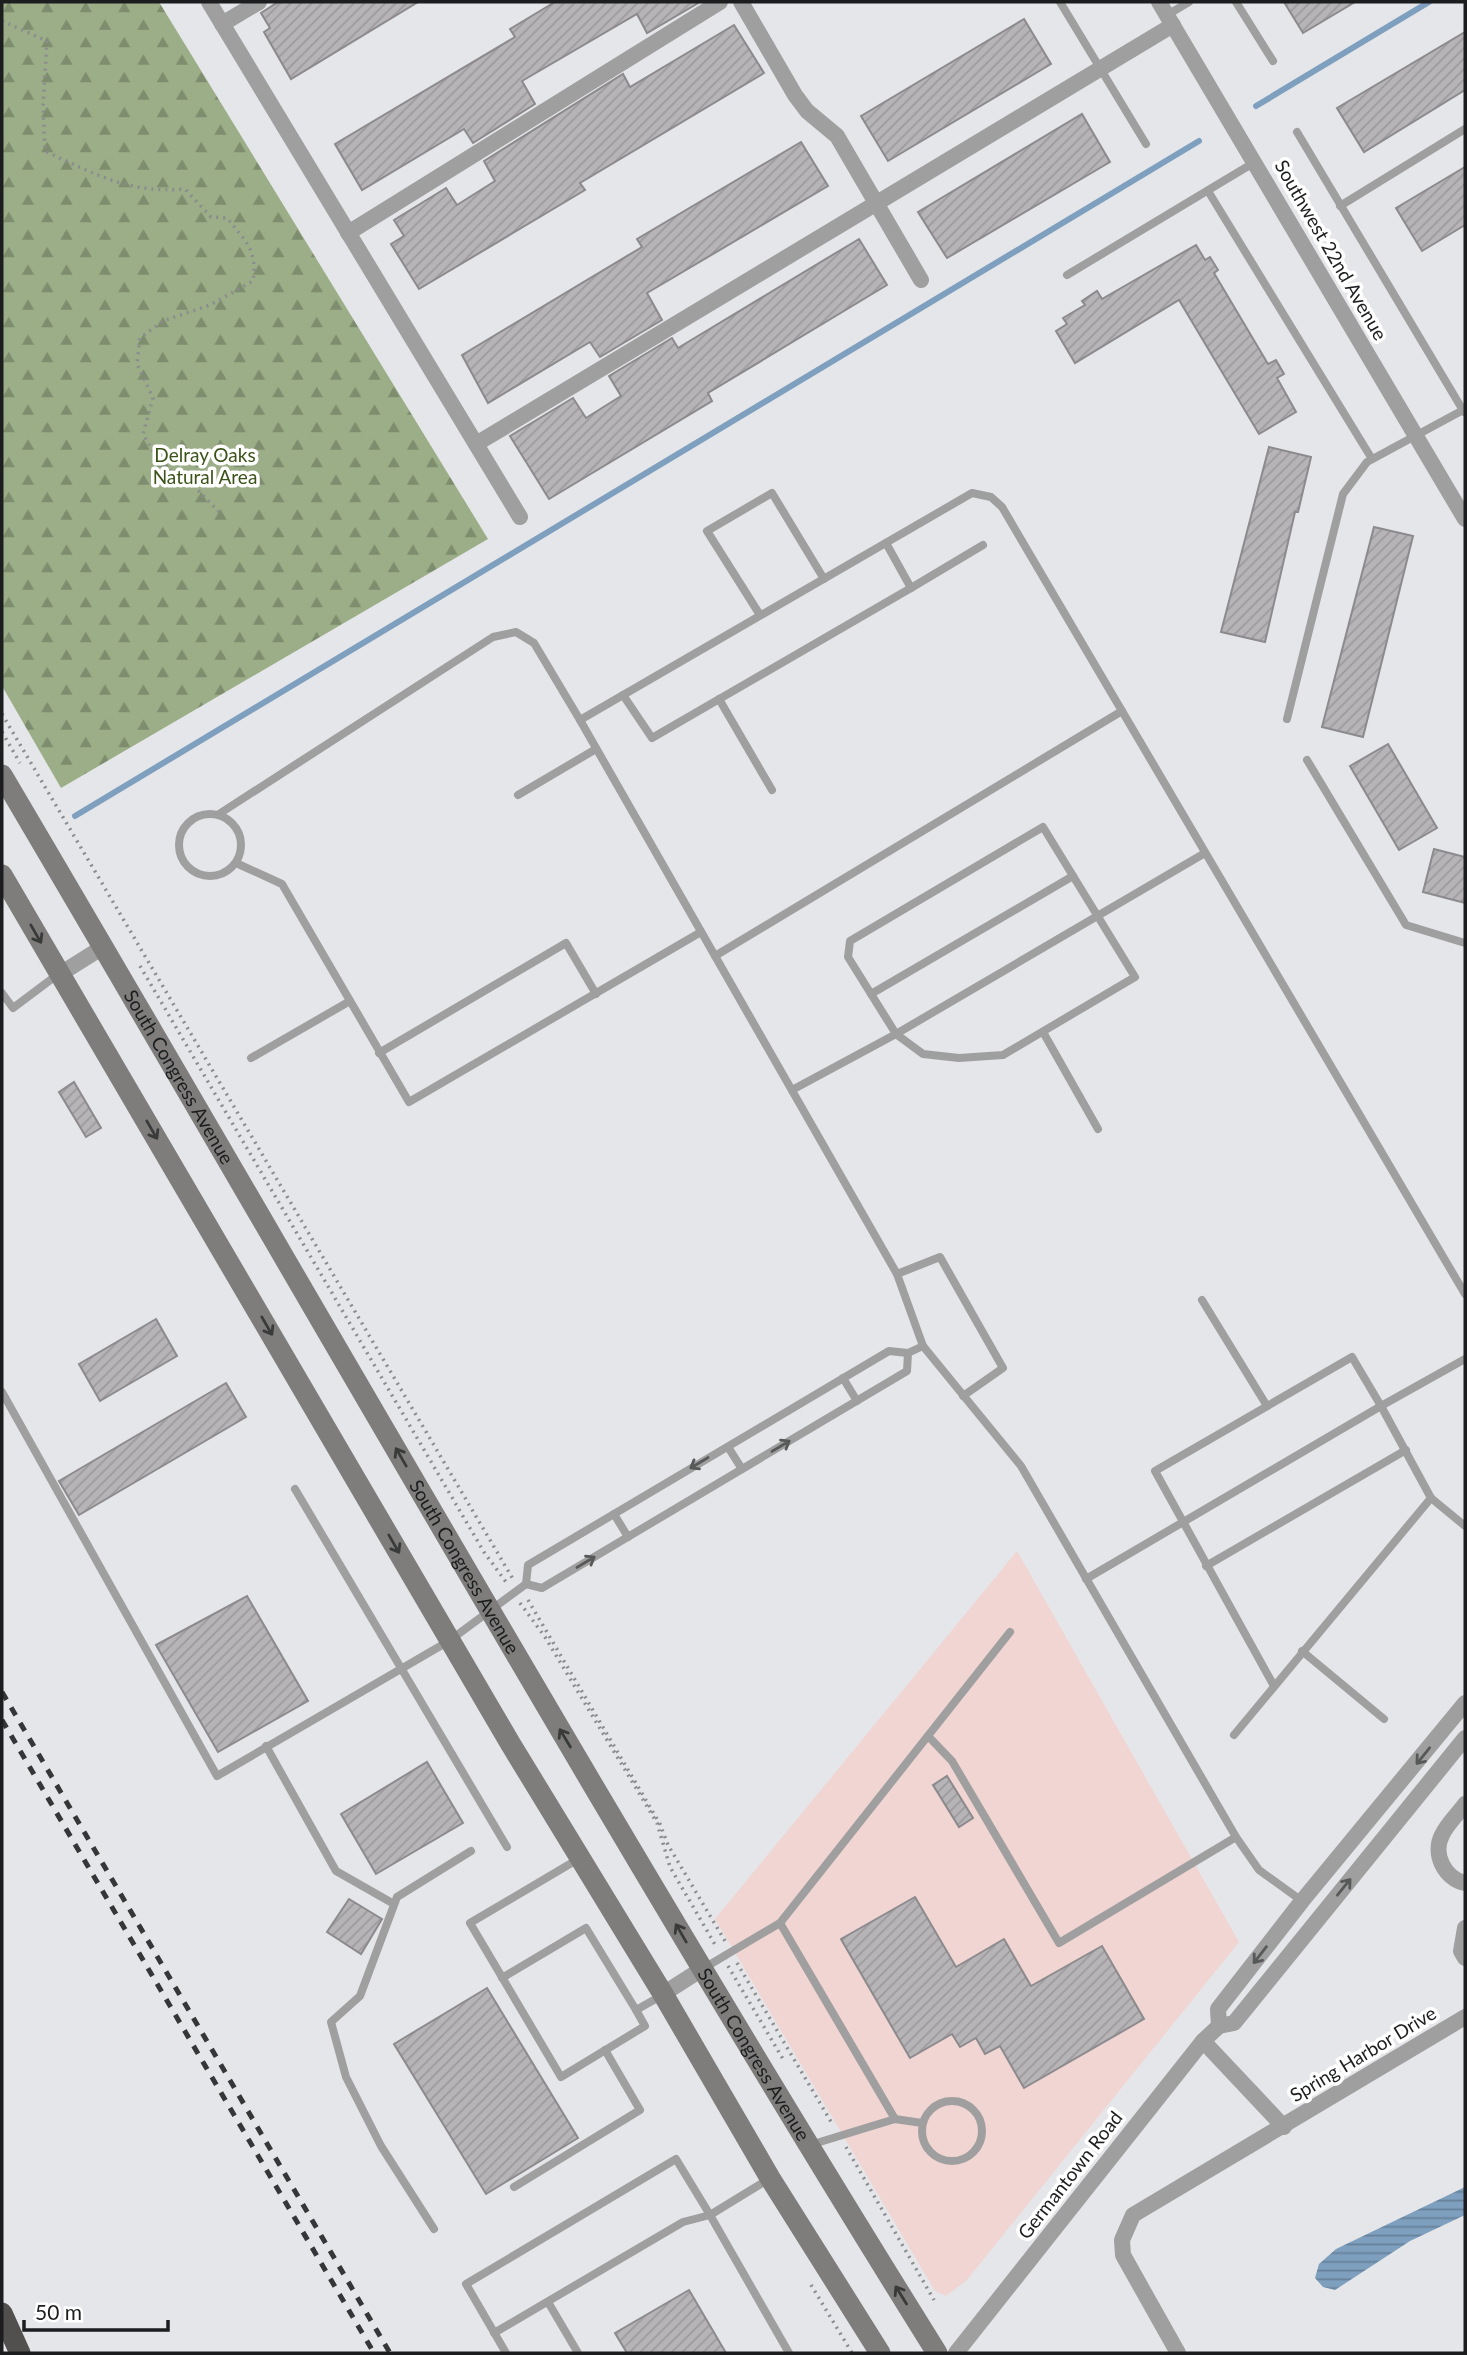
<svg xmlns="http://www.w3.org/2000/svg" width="1467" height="2355" font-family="Lato,sans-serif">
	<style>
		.commercial { fill: #f0d5d3 }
		.forest { fill: url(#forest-firs) }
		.water { fill: url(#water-rules) }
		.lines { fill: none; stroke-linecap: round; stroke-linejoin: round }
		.stream { stroke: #7e9fbe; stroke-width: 6 }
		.building { fill: url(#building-hatch); stroke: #8c8a8c; stroke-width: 2 }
		.path { stroke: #8b8c8e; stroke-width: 3.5; stroke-dasharray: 2 5; stroke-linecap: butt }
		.lane { stroke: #a09f9f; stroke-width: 8 }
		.street { stroke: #a09f9f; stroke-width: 16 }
		.secondary { stroke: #7e7d7c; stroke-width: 21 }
		.highway { stroke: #52504f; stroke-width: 21 }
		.rail { stroke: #353637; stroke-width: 5; stroke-dasharray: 9 9; stroke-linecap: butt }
		.oneway { stroke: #393a3a }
		.oneway2 { stroke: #575858 }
		.labels { text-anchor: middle; stroke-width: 7; stroke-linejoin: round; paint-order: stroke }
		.street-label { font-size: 19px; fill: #1c1d1e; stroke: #fff }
		.park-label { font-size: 19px; fill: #3b5318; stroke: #fff }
	</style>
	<defs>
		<pattern id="forest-firs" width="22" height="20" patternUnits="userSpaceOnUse" patternTransform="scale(1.75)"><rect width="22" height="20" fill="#9bae87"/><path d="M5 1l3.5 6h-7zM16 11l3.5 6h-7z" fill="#7e8d6e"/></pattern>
		<pattern id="water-rules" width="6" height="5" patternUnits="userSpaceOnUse" patternTransform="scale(1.75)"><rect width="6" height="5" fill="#7e9fbe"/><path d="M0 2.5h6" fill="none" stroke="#66819a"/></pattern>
		<pattern id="building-hatch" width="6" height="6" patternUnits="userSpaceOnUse" patternTransform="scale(1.75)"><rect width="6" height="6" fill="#b6b4b6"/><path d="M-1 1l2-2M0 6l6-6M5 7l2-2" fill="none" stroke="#9c9a9c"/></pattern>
	</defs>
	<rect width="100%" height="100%" fill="#e5e6e9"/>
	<path class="commercial" d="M1017,1551L1239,1942L966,2281L946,2296L935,2291L715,1919Z"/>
	<path class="forest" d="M2,2H159L488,539L61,788L2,686Z"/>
	<path class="water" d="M1465,2187V2215L1410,2241L1335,2290L1323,2287L1315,2278L1319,2264L1336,2249Z"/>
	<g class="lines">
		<g class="stream">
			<path d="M1256,106L1429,2"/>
			<path d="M75,816L1199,141"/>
		</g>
	</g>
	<g class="building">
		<path d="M278,2H418L291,79L264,32L270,28L261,13Z"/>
		<path d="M555,2H700L647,33L637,14L522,81L535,104L473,143L464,129L362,190L335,144L515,37L510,29Z"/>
		<path d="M1284,2H1355L1303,33Z"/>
		<path d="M1024,19L1051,64L888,161L861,116Z"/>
		<path d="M734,25L764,73L580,183L585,190L419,289L391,244L404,236L394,220L446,188L457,205L495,181L484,161L623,74L630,87Z"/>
		<path d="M1465,32V90L1364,152L1337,108Z"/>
		<path d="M1082,114L1110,162L947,258L918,212Z"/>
		<path d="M801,142L828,186L647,293L662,320L600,357L590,342L488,403L462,355L642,247L637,239Z"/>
		<path d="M1465,167V225L1422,251L1396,208Z"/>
		<path d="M859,239L887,285L708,393L712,401L549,499L510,436L573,398L586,418L621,396L609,376L672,338L678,348Z"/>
		<path d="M1196,245L1205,260L1210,257L1218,270L1214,273L1268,364L1276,360L1284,374L1277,378L1296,412L1259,434L1179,300L1075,363L1056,331L1067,324L1063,318L1085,305L1082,301L1097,291L1102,299Z"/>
		<path d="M1269,447L1311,457L1298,512H1295L1265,642L1221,632Z"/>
		<path d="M1374,527L1413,536L1363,737L1322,727Z"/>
		<path d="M1388,744L1437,828L1399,850L1350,766Z"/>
		<path d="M1434,849L1465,857V903L1423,892Z"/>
		<path d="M74,1082L101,1128L86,1137L59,1092Z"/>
		<path d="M156,1319L177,1356L100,1401L79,1364Z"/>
		<path d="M226,1383L246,1417L79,1515L59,1481Z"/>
		<path d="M247,1596L308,1701L218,1752L156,1645Z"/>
		<path d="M427,1762L463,1823L376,1874L341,1814Z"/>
		<path d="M947,1776L973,1818L959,1827L933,1785Z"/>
		<path d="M915,1897L956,1967L1004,1939L1031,1986L1102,1946L1144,2019L1024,2088L1000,2046L985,2054L976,2038L960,2047L952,2034L910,2058L841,1939Z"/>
		<path d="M349,1899L382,1919L361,1954L327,1932Z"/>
		<path d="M487,1988L578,2138L486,2194L394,2044Z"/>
		<path d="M689,2290L726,2353H627L615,2333Z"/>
	</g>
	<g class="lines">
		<g class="path">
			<path d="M2,21L47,41L43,106L45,151C94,174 130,194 185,189L211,217L227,218C245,240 258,251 253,281L210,305L163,321L140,338L137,364L153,398L143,434L161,465L191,483L221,514"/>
			<path d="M2,714L513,1579"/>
			<path d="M2,732L20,763"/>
			<path d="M140,966L484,1552L506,1582"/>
			<path d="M528,1600L660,1824L668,1845L725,1941"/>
			<path d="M520,1603L545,1637L657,1823L670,1867L717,1948"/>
			<path d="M737,1963L833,2125"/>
			<path d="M728,1966L783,2059"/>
			<path d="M846,2147L934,2300"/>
			<path d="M811,2285L852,2353"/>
		</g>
		<g class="lane">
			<path d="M1060,2L1146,144"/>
			<path d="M1236,2L1273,61"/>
			<path d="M1167,15L1189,2"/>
			<path d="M1297,132L1464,412"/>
			<path d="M1208,191L1372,459"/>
			<path d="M1340,206L1465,129"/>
			<path d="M1067,275L1255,162"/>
			<path d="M911,588L983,545"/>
			<path d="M760,615L707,531L772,493L824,579"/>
			<path d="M623,695L652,738L911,588L886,543"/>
			<path d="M719,699L772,790"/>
			<path d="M1287,719L1343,494L1367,462L1465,409"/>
			<path d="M1307,760L1406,925L1465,943"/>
			<path d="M518,795L596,749"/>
			<circle cx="210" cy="845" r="31"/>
			<path d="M219,814L493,637L516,632L534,643L580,720"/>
			<path d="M1043,827L1135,977L1003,1055L959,1058L923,1054L896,1034L848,957L850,941Z"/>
			<path d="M236,863L282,884L409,1102L701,932"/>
			<path d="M715,956L1122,711"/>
			<path d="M2,993L13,1008L57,975"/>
			<path d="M871,994L1073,876"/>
			<path d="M1043,1032L1098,1129"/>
			<path d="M379,1053L566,943L596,994"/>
			<path d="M251,1058L350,1001"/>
			<path d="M792,1090L896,1034L1205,853"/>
			<path d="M897,1274L580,720L972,493L991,497L1002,507L1465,1294"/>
			<path d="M1202,1300L1267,1406"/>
			<path d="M923,1346L897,1274L940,1257L1003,1368L963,1396"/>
			<path d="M843,1378L857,1401"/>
			<path d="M2,1392L217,1776L449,1641L526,1584L528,1565L889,1351L908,1353L923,1346L1021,1466L1236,1837L1259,1870L1302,1901"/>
			<path d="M728,1447L742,1469"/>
			<path d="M295,1489L507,1847"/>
			<path d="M1431,1498L1465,1526"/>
			<path d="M614,1514L628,1537"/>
			<path d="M1206,1566L1406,1450"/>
			<path d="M1086,1579L1381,1406L1431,1498L1234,1735"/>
			<path d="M526,1584L542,1588L907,1371L908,1353"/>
			<path d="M1302,1651L1384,1719"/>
			<path d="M1274,1686L1155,1471L1352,1357L1381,1406L1465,1359"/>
			<path d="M928,1736L952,1761L1059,1943L1236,1837"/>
			<path d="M266,1746L336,1871L394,1904"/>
			<path d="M580,1858L470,1923L561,2077L645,2026L636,2010"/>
			<path d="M780,1923L895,2119"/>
			<path d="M704,1968L780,1923L1010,1632"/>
			<path d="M502,1978L586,1928L636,2010L661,1996"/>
			<circle cx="952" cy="2131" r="30"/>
			<path d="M810,2145L895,2119L922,2123"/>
			<path d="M769,2179L710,2215L789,2353"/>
			<path d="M514,2187L640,2110L605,2050"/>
			<path d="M434,2229L381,2146L346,2077L331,2022L360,1996L397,1897L471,1851"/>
			<path d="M548,2302L578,2353"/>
			<path d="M494,2333L683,2222L710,2215L676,2159L466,2284L506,2353"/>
		</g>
		<g class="street">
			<path d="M209,2L520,517"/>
			<path d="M741,2L795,95L807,111L837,136L921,280"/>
			<path d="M1159,2L1465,519"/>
			<path d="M222,24L259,2"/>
			<path d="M348,233L720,2"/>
			<path d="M476,444L1173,25"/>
			<path d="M60,974L103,947"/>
			<path d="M1465,1804C1458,1814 1447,1824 1442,1835C1432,1854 1445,1879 1465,1883"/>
			<path d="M1465,1928L1461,1951L1465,1958"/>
			<path d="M663,1994L702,1969"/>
			<path d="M1219,2026L1218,2009L1302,1901L1465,1703"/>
			<path d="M1203,2041L1284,2127"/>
			<path d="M956,2353L1203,2041L1219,2026L1234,2023L1465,1738"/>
			<path d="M1178,2353L1123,2255L1122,2240L1133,2215L1465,2017"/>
		</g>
		<g class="secondary">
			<path id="s1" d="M2,775C313,1302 613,1834 937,2353"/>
			<path d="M2,875L510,1743L663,1994L770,2178L880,2353"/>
		</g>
		<path class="highway" d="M2,2313L20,2353"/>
		<g class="rail">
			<path d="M2,1692L390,2353"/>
			<path d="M2,1720L374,2353"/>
		</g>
	</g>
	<defs><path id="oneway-shaft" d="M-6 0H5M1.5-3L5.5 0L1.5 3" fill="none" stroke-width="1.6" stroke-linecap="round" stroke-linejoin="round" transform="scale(1.75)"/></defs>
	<g class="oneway">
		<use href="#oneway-shaft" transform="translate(36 934) rotate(60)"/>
		<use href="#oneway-shaft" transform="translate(152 1130) rotate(60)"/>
		<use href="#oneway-shaft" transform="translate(267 1326) rotate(60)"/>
		<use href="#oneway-shaft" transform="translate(401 1457) rotate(-120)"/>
		<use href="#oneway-shaft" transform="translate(394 1544) rotate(60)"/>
		<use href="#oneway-shaft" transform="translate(565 1738) rotate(-121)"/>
		<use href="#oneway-shaft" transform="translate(681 1933) rotate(-120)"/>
		<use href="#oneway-shaft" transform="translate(901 2295) rotate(-122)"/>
	</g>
	<g class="oneway2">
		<use href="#oneway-shaft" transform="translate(781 1446) rotate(-31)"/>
		<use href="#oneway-shaft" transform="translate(699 1463) rotate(149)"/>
		<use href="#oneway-shaft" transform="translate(586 1562) rotate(-31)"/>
		<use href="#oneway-shaft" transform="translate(1423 1756) rotate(129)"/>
		<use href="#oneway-shaft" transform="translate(1344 1887) rotate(-51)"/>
		<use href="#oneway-shaft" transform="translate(1260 1955) rotate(128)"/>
	</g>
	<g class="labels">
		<g class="street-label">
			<text transform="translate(1331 250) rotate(60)" y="7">Southwest 22nd Avenue</text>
			<text dy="7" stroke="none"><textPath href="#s1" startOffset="350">South Congress Avenue</textPath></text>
			<text dy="7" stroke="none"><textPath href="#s1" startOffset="917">South Congress Avenue</textPath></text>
			<text transform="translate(1363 2054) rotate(-31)" y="7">Spring Harbor Drive</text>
			<text dy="7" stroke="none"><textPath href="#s1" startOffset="1484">South Congress Avenue</textPath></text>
			<text transform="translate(1070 2175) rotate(-52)" y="7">Germantown Road</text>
		</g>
		<g class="park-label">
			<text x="205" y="462">Delray Oaks<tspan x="205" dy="22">Natural Area</tspan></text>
		</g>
	</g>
	<rect width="1467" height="2355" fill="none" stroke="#1c1d1e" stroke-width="7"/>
	<path d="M24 2320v10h144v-10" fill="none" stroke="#1c1d1e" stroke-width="3.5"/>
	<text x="35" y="2320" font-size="21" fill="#1c1d1e" stroke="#ffffff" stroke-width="5" paint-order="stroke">50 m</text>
</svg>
